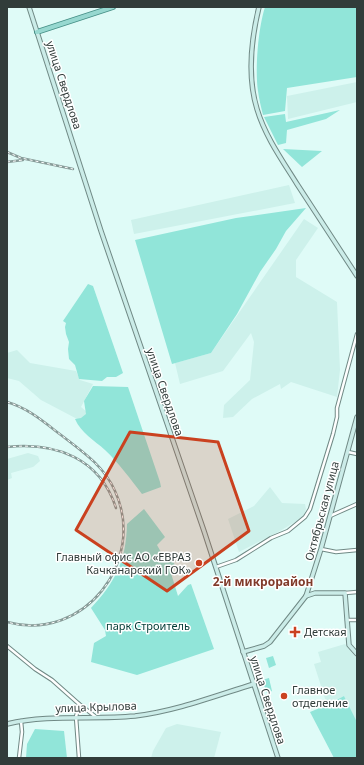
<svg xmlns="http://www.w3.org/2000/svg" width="364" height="765" font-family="'Noto Sans',sans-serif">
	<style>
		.built { fill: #cdf1eb }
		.green { fill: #91e5d9 }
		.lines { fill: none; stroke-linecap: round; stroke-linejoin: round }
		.street-casing { stroke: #708985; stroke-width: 4.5 }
		.secondary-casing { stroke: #708985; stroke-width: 5.5 }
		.primary-casing { stroke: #469087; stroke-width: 6 }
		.street { stroke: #fff; stroke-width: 2.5 }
		.secondary { stroke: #cbece8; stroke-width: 3.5 }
		.primary { stroke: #97d8d0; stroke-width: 4 }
		.rail-casing { stroke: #879b98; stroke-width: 2.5 }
		.rail { stroke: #fff; stroke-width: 1; stroke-dasharray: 3; stroke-linecap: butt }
		.marked { fill: #ca411f; fill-opacity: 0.2; stroke: #ca411f; stroke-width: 3; stroke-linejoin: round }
		.poi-dot { fill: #ca411f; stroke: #fff; stroke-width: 1.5 }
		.labels { text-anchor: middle; stroke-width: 3; stroke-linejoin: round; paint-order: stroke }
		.street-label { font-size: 11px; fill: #313c3a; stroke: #fff }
		.poi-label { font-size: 11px; fill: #313c3a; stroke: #fff; text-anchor: start }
		.park-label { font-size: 11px; fill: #003b35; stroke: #fff }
		.neighbourhood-label { font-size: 12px; font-weight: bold; fill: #813b2b; stroke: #fff }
	</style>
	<rect width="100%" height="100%" fill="#dffbf7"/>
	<g class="built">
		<path d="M357,82V102L288,119L287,96Z"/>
		<path d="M289,185L295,203L134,234L131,220Z"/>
		<path d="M304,219L318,228L296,260V277L337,302L340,370L337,397L291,382L281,389L280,384L252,399L233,417L223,418L224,405L250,380L254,342L251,333L223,371L180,384L175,363L211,353Z"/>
		<path d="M17,350L30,363L76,371L80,380L93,384L81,407L88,413L81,421L41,400L19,381L7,378V353Z"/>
		<path d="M28,453L38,456L40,461L33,467L11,473L12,478L7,480V459Z"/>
		<path d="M270,487L282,503L305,504L306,509L303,517L280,531L239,552L228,519L254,506Z"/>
		<path d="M345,644L357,659V722L344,696L327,705L314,664L321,662L318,652Z"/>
		<path d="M177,724L221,732L214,758H151L153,751L166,728Z"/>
	</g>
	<g class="green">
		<path d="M265,7H357V77L287,88L285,111L263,115C261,107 259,99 258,91C255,68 258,29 265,7Z"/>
		<path d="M340,110L326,119L287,130L286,143L278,145L264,117L285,114L286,122Z"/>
		<path d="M283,149L322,151L302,167Z"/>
		<path d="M306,208L286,231L276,249L260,272L237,314L211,353L172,364L135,240L236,218Z"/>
		<path d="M88,284L93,286L123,373L116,377H107L102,381L79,379L75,365L69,359L68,349L69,342L66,334L65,327L66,323L63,321Z"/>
		<path d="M93,386L128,387L160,482L161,487L142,494C131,480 119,463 105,450C94,440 81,433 75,419L81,418L86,414L84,401Z"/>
		<path d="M144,509L165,537L157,545L162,554L170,556L175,565L170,570L178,596L188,585L191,584L214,649L137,675L91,662L94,643L106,636L105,630L91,608C116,581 126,561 127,524Z"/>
		<path d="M273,656L276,665L269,668L266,658Z"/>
		<path d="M269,678L272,691L267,693L262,680Z"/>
		<path d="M344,696L357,722V758H334L310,712L327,705Z"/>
		<path d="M35,729L64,731L67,758H26L27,744Z"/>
	</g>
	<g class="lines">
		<defs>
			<g id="street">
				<path d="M348,452L357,454"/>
				<path d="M330,516L357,504"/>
				<path d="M321,549L336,552L357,550"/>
				<path d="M216,567L236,560L271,538L288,531L305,517L310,509L333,434L337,417V408L357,334"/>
				<path d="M345,593L357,592"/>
				<path d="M347,620H357"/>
				<path d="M7,646L35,669L52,680L79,704L96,717"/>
				<path d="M79,704L76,717L79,758"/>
				<path d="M19,758L22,732L21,721"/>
			</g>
			<g id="secondary">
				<path d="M29,7L101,231L204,531L278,758"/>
				<path d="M259,7C251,40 247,76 257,109C265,136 282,160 297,184C317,215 337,245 357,276"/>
				<path d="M306,596L315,593H345L349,645L357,654"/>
				<path d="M243,652L264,646L270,642L306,596L321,549L357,417"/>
				<path d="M7,724C50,714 92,720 135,716C176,711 215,696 254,684"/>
			</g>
			<path id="primary" d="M37,32L113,7"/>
		</defs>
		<use href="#street" class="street-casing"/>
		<use href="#secondary" class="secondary-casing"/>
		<use href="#primary" class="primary-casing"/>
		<use href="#street" class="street"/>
		<use href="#secondary" class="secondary"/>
		<use href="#primary" class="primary"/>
		<defs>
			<g id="rail">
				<path d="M7,152L21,158L73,169"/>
				<path d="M7,162L23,160"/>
				<path d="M7,402C28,408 44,422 61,435C82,451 104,466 115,491C147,561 84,643 7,622"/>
				<path d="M7,447C56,442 100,458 116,508"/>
			</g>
		</defs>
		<use href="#rail" class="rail-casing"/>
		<use href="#rail" class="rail"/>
	</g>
	<path class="marked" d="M130,432L218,442L249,531L167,591L76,530Z"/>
	<g class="poi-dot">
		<circle cx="199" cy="563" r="4"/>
		<path d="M293 626h4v4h4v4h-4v4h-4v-4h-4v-4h4z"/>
		<circle cx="284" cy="696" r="4"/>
	</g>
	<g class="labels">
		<g class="street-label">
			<text transform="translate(64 85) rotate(72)" y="4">улица Свердлова</text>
			<text transform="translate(165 392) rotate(71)" y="4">улица Свердлова</text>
			<text transform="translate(322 511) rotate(-75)" y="4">Октябрьская улица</text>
			<text transform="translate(268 700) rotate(72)" y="4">улица Свердлова</text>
			<text transform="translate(96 707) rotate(-2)" y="4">улица Крылова</text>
		</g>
		<g class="poi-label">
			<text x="191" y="561" text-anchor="end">Главный офис АО «ЕВРАЗ<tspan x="191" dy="13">Качканарский ГОК»</tspan></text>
			<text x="304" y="636">Детская</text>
			<text x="292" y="694">Главное<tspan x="292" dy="13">отделение</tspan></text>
		</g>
		<g class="park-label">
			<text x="148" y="630">парк Строитель</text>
		</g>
		<g class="neighbourhood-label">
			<text x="263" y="586">2-й микрорайон</text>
		</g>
	</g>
	<rect width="364" height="765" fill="none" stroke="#313c3a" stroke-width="16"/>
</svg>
